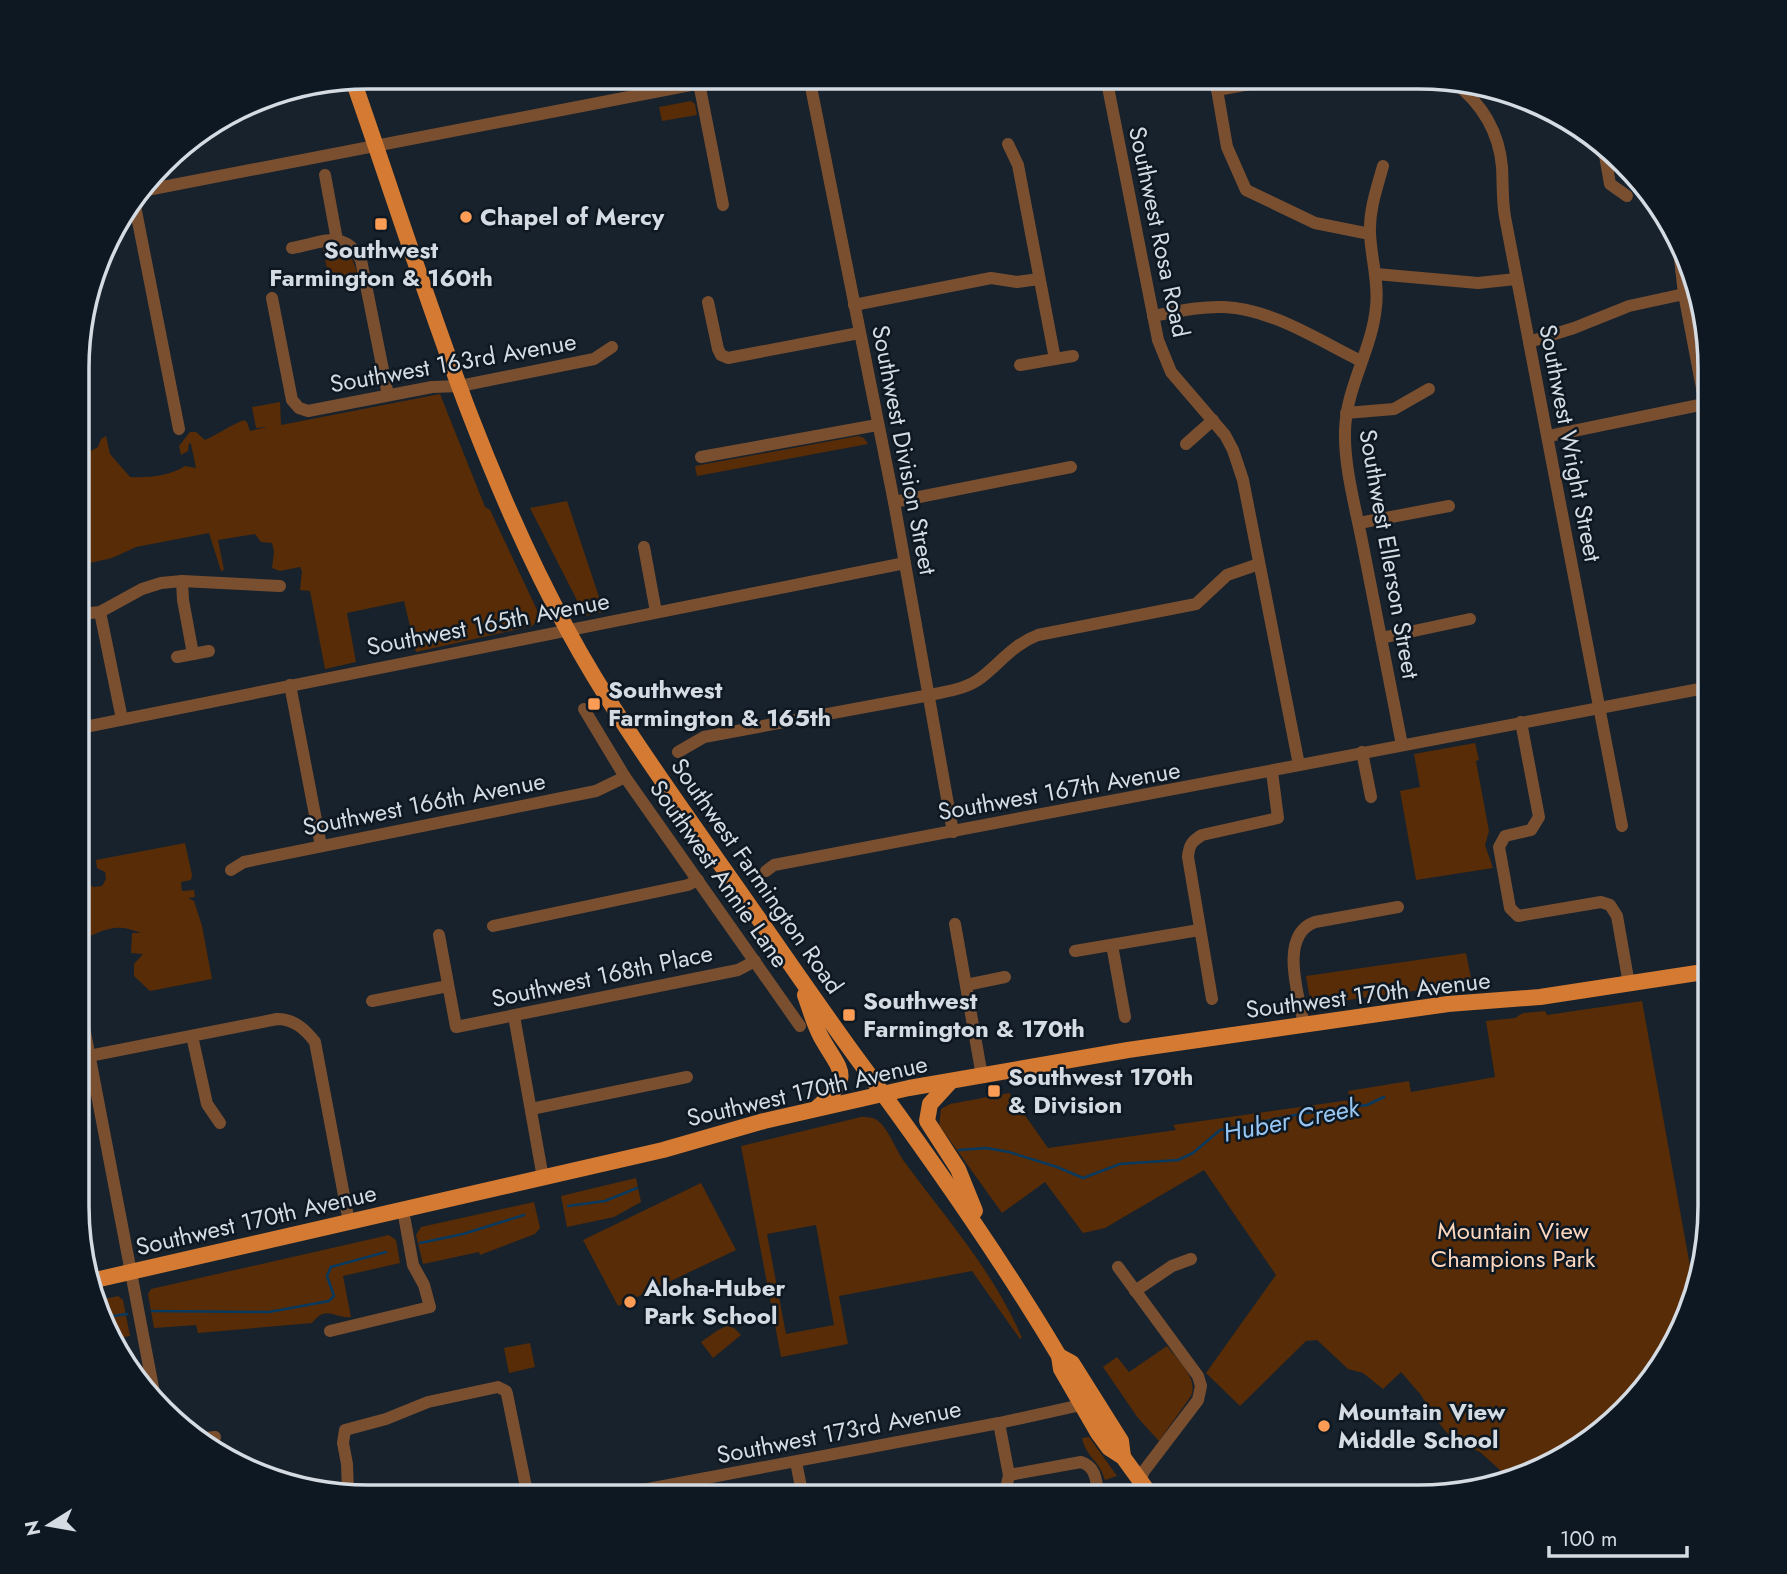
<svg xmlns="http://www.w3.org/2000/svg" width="1787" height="1574" font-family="Jost,sans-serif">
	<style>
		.green { fill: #582c06; fill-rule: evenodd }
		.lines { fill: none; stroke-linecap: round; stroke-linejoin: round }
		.stream { stroke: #083a60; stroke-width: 2.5 }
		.minor { stroke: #7a4f30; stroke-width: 12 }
		.major { stroke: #d47a33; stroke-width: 16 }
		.poi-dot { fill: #fd9c55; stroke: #0e1822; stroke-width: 2.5 }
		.labels { text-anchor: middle; stroke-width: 5; stroke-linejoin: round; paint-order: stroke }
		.poi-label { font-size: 24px; font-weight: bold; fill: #d4dbe2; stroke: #0e1822; text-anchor: start }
		.street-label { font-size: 24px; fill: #d4dbe2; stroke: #0e1822 }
		.park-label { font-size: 24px; fill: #fcd6bd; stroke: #0e1822 }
		.water-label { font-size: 26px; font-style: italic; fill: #97c6f2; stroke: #0e1822 }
		.rim { fill: none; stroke: #d4dbe2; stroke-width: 3.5 }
	</style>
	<rect width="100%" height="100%" fill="#17222c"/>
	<g class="green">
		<path d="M691,101L695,104L697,115L662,121L659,107Z"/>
		<path d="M337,247C354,253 353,264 360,279L330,285L323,248Z"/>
		<path d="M440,394L485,507L490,510L537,610L538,620L532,626L416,652L404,601L347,613L356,662L325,669L310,591L300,590L302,571L300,567L280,571L272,568L274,552L272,543L261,542L255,534L218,540L224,570L221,571L209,533L136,547L112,558L81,565L82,456L98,447L101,439L106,436L110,454L130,477C148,478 170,476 185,466L196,468L191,444L189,443L188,451L181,455L179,446L190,432H196L205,440C220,433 229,426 244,420L247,422L250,431L267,427L256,428L252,407L280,402L281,425Z"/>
		<path d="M858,436L864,438L868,444L697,476L695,466Z"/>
		<path d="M567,501L604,612L585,616L530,508Z"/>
		<path d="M1475,743L1479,760L1476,761L1489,831L1485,845L1493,868L1416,880L1400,791L1420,787L1414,754Z"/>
		<path d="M185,843L192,875L191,880L181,882L182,891L194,890L195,897L188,898L194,901L202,926L212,979L150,991L134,976V964L143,954L131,953L132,933H141C119,924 109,927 88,937L79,932L80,866L85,884L94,887L102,886L106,879L105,872L97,868L96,860Z"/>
		<path d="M1466,953L1472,983L1311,1005L1306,976Z"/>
		<path d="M1642,1001L1694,1288L1688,1318L1611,1424L1530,1475L1510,1479L1480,1452L1461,1444L1447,1433L1435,1418L1421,1395L1401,1372L1383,1389L1363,1373L1348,1369L1317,1340L1306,1341L1240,1406L1206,1373L1276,1275L1204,1170L1105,1228L1083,1233L1045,1182L1002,1213L939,1125L941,1109L950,1104L1009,1093L1048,1148L1176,1130L1173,1125L1350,1100L1348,1091L1409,1081L1411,1092L1495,1077L1486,1021L1515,1018L1523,1013L1545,1011L1547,1015Z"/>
		<path d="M861,1117C866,1117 872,1117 877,1120C888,1128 895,1148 903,1160C945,1217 994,1272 1022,1338L1020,1339L972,1271L839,1296L848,1344L781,1357L741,1146ZM816,1225L834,1325L786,1334L767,1234Z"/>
		<path d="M636,1178L641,1202L614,1217L567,1227L561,1196Z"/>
		<path d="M701,1183L736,1250L618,1306L583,1240Z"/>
		<path d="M534,1202L540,1228L535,1234L480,1255L479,1252L423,1264L416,1235L421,1227Z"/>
		<path d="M389,1235L396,1240L400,1263L343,1276L351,1317C334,1319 327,1304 312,1323L198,1333L196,1325L154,1328L148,1294L151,1289Z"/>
		<path d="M118,1296L123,1300L130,1336L113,1339L99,1318L96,1301Z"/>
		<path d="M727,1326L734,1328L741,1335L713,1358L701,1342L718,1330Z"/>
		<path d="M530,1343L535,1367L509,1373L504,1348Z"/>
		<path d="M1167,1346C1177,1359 1199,1379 1191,1396L1159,1441L1138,1418L1103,1367L1117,1357L1129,1372Z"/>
		<path d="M1089,1437L1117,1476L1105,1480C1098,1458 1087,1459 1082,1438Z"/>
	</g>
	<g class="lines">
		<g class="stream">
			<path d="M959,1150L986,1148L1009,1152L1057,1167L1083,1178L1120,1164L1178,1160L1193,1153L1220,1130L1306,1113L1367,1105L1384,1097"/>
			<path d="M568,1206L605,1201L637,1188"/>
			<path d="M420,1243L463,1234L524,1215"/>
			<path d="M152,1311L269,1312L329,1301L334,1296L327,1276L331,1267L386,1252"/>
			<path d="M100,1318L127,1314"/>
		</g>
		<g class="minor">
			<path d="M809,77L894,502L953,832"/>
			<path d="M1106,77L1158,340L1171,372L1225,435L1233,450L1243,480L1299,765"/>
			<path d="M1215,78L1227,147L1246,190L1315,223L1370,234"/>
			<path d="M1454,82C1481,103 1499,131 1502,167C1503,183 1502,200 1505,217L1622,826"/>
			<path d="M699,83L723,205"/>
			<path d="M1217,90L1284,78"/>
			<path d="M1008,144L1018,165L1055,359L1020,365"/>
			<path d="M1604,150L1610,184L1627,196"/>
			<path d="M1383,166C1377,188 1369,210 1370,233C1371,259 1379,282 1376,307C1372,350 1346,387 1345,431C1344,468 1356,509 1363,546C1376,612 1389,678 1402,745"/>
			<path d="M325,175L337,240"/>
			<path d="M142,191L732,77"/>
			<path d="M134,201L179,429"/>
			<path d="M1678,241L1684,294L1709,425"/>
			<path d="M292,248C322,243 344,228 361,260L388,395"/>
			<path d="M1376,274L1478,283L1516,279"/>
			<path d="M272,298L292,400L299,408L308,411L432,387L460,386L594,359L612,347"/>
			<path d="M708,302L718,349L721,355L728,358L859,333"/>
			<path d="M854,305L991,278L1017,282L1039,279"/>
			<path d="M1153,316C1176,312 1200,306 1224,307C1272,309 1318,340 1361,361"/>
			<path d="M1529,342L1574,328L1629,306L1684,294"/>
			<path d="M1055,359L1073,356"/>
			<path d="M1346,413L1394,409L1429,389"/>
			<path d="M1549,436L1709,403"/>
			<path d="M1186,444L1213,420"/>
			<path d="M701,457L877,425"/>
			<path d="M894,502L1071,467"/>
			<path d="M1359,523L1449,506"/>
			<path d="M644,547L656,612"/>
			<path d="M100,612L122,719"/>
			<path d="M81,614L100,612L142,589L161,583L182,581L280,586"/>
			<path d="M1381,638L1470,619"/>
			<path d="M193,654L209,651"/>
			<path d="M177,657L193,654L183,600L182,581"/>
			<path d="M290,685L321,846"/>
			<path d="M584,709L625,777L800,1026"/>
			<path d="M1521,722L1539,817L1531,830L1505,836L1499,847L1510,908L1518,916L1601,902L1610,905L1617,916L1629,984"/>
			<path d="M80,728L905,563"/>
			<path d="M678,752L704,737L930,695C948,691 967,689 982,677C1001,662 1014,644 1038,635L1196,604L1227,575L1259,564"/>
			<path d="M1362,752L1371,797"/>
			<path d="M231,870L244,862L596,791L625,777"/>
			<path d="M766,871L774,865C1086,807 1398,747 1710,687"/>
			<path d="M955,924L982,1076"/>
			<path d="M493,926L688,885L698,880"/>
			<path d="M439,935L456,1027L738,970L755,961"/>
			<path d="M1112,945L1125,1017"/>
			<path d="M1075,951L1199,930"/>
			<path d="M966,985L1005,977"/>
			<path d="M1212,999L1188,857C1189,845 1192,841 1202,835L1278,818L1272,772"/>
			<path d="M79,1001L156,1403"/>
			<path d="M372,1001L448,986"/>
			<path d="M514,1016L543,1178"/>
			<path d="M1304,1025C1299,996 1278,935 1315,922L1398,907"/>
			<path d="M192,1036L207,1104L220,1123"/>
			<path d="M89,1056L277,1019C294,1019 305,1029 315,1042L349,1222"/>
			<path d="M531,1109L687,1077"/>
			<path d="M1118,1267L1198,1376L1201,1386L1198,1400L1144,1471L1140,1481"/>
			<path d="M1135,1291L1172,1266L1191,1259"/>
			<path d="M330,1331L430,1307L424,1285L413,1265L403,1210"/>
			<path d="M999,1423L1009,1475L1007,1484L1009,1497"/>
			<path d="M206,1438L215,1437"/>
			<path d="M796,1462L803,1497"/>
			<path d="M1009,1475L1081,1462C1097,1467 1096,1482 1099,1497"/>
			<path d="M348,1493L347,1464L343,1443L345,1430L386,1419L428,1402L498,1387L506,1391L507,1394L528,1497"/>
			<path d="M605,1497L999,1423L1081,1405"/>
		</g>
		<g class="major">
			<path d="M353,80C418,265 473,456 567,629C610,709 664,783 716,858C763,924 808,991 856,1057C928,1154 997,1252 1059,1356L1061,1369L1098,1433L1109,1448L1123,1457L1152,1497"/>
			<path d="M805,995C810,1009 814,1024 821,1037C841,1073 854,1074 817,1108"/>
			<path d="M951,1081L930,1104L927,1121L958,1169L975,1211"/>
			<path d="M91,1281L663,1150L764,1121L909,1088L1128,1050L1448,1004L1540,997L1710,971"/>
			<path d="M1059,1356L1072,1363L1121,1441L1123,1457"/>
		</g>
	</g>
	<g class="poi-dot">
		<circle cx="466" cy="217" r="7"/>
		<rect x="374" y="217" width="14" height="14" rx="3.5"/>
		<rect x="587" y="697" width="14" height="14" rx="3.5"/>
		<rect x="842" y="1008" width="14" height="14" rx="3.5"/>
		<rect x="987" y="1084" width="14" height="14" rx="3.5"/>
		<circle cx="630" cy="1302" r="7"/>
		<circle cx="1324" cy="1426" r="7"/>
	</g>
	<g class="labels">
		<g class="poi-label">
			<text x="480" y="225">Chapel of Mercy</text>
			<text x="381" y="258" text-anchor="middle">Southwest<tspan x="381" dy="28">Farmington &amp; 160th</tspan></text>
			<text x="608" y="698">Southwest<tspan x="608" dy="28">Farmington &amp; 165th</tspan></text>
			<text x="863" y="1009">Southwest<tspan x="863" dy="28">Farmington &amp; 170th</tspan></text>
			<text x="1008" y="1085">Southwest 170th<tspan x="1008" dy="28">&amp; Division</tspan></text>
			<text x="644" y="1296">Aloha-Huber<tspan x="644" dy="28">Park School</tspan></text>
			<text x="1338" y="1420">Mountain View<tspan x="1338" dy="28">Middle School</tspan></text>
		</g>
		<g class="street-label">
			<text transform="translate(1159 232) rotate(78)" y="8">Southwest Rosa Road</text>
			<text transform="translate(453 363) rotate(-10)" y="8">Southwest 163rd Avenue</text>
			<text transform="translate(1570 443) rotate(79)" y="8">Southwest Wright Street</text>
			<text transform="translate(904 450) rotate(79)" y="8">Southwest Division Street</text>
			<text transform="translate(1389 554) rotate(80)" y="8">Southwest Ellerson Street</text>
			<text transform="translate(488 624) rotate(-11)" y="8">Southwest 165th Avenue</text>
			<text transform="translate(1059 791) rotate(-10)" y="8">Southwest 167th Avenue</text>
			<text transform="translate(424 804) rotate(-11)" y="8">Southwest 166th Avenue</text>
			<text transform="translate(719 874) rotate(55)" y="8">Southwest Annie Lane</text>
			<text transform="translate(757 876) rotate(55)" y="8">Southwest Farmington Road</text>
			<text transform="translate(602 976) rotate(-12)" y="8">Southwest 168th Place</text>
			<text transform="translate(1368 995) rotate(-7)" y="8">Southwest 170th Avenue</text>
			<text transform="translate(807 1091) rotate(-13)" y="8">Southwest 170th Avenue</text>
			<text transform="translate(256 1220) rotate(-13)" y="8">Southwest 170th Avenue</text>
			<text transform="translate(839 1432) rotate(-11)" y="8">Southwest 173rd Avenue</text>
		</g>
		<g class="park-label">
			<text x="1513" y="1239">Mountain View<tspan x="1513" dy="28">Champions Park</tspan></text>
		</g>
		<g class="water-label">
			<text transform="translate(1291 1120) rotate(-11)" y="9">Huber Creek</text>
		</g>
	</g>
	<path d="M0 0H1787V1574H0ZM368 89H1419A279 279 0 0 1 1698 368V1206A279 279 0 0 1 1419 1485H368A279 279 0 0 1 89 1206V368A279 279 0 0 1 368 89Z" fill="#0e1822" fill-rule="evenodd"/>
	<path class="rim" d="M368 89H1419A279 279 0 0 1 1698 368V1206A279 279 0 0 1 1419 1485H368A279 279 0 0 1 89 1206V368A279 279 0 0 1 368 89Z"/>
	<g transform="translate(49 1525) rotate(259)" stroke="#0e1822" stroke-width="5" paint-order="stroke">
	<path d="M0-5L12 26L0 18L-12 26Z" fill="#d4dbe2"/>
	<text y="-10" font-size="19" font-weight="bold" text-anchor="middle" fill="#d4dbe2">N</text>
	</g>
	<path d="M1549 1546v10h138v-10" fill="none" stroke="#d4dbe2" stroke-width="3.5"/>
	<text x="1560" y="1546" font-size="21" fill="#d4dbe2" stroke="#0e1822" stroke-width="5" paint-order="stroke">100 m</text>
</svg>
